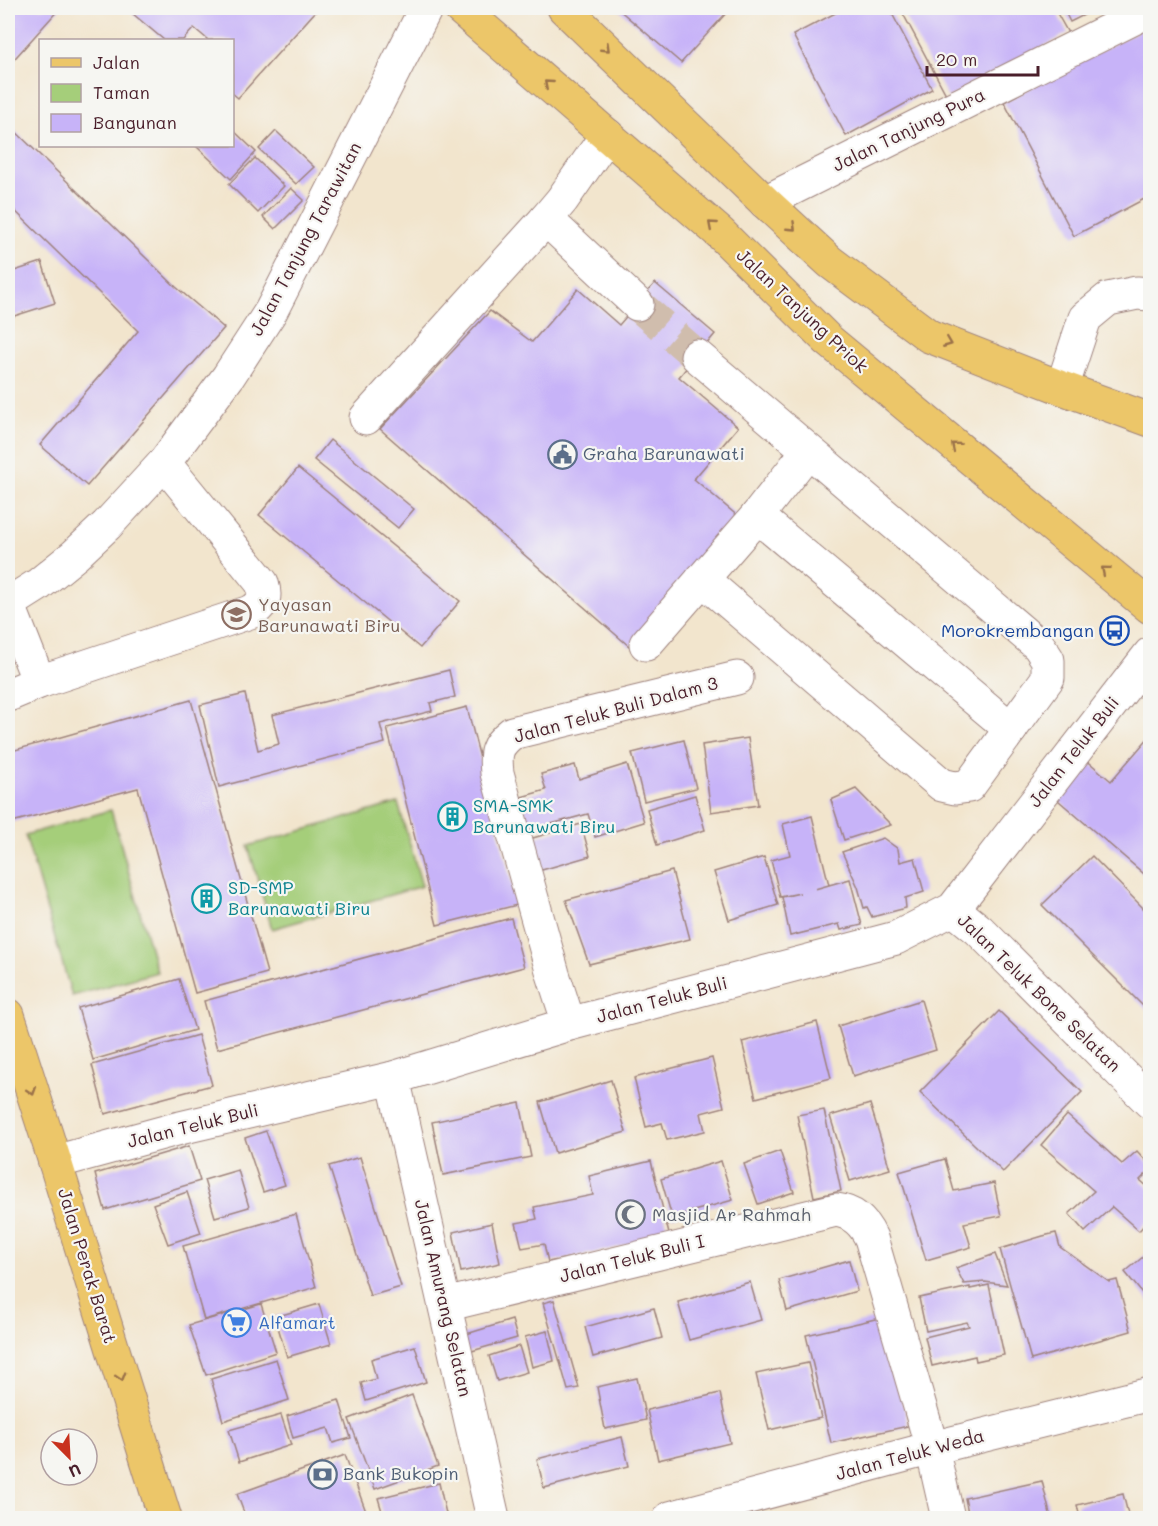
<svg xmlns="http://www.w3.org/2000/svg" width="1158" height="1526" font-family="Mali,sans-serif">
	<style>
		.green { fill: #a5ce7a; stroke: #787652; stroke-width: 1.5 }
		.building { fill: #c7b3f8 }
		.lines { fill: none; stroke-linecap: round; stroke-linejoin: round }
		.minor-tunnel { stroke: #d0bdad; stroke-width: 33; stroke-dasharray: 33 16; stroke-linecap: butt }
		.minor-casing { stroke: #9e827c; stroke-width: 35 }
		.major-casing { stroke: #9e827c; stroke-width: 35 }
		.highway-casing { stroke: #9e827c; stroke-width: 35 }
		.minor { stroke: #fff; stroke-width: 33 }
		.major { stroke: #ecc669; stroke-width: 33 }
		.highway { stroke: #ecc669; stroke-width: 33 }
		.oneway { stroke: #9b724a }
		.labels { text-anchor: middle; stroke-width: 4.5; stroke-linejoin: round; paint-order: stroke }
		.street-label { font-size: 18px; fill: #4a1f2b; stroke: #f6f6f2 }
		.service-label { font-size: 18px; fill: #4e5e75; stroke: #f6f6f2; text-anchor: start }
		.education-label { font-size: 18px; fill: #785e54; stroke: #f6f6f2; text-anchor: start }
		.transit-label { font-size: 18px; fill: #164399; stroke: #f6f6f2; text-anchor: end }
		.culture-label { font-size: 18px; fill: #0d838f; stroke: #f6f6f2; text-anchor: start }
		.worship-label { font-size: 18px; fill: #5b616d; stroke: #f6f6f2; text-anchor: start }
		.shop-label { font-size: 18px; fill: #366cbe; stroke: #f6f6f2; text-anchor: start }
	</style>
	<rect width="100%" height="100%" fill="#f6f6f2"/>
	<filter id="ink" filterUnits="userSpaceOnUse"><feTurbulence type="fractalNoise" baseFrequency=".0167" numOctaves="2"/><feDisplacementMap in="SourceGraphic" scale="12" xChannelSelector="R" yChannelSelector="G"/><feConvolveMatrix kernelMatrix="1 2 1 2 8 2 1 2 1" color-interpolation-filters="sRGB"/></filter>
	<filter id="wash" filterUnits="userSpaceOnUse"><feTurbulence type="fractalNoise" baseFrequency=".008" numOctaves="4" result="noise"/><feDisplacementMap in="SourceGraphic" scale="24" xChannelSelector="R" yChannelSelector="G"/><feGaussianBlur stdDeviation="1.35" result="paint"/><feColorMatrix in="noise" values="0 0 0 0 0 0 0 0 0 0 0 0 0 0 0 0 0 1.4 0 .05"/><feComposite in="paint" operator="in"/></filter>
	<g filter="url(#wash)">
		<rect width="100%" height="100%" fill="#f2e5cd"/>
		<g class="green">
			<path d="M398,803L422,886L272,929L248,846Z"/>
			<path d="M111,810L157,972L72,996L25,835Z"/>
		</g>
		<g id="blocks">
			<g class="building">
				<path d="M8,8H60L8,66Z"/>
				<path d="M126,8H310L315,12L238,98L232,93V40H207V39L194,28L183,40H164Z"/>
				<path d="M617,8H726L729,10L681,63Z"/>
				<path d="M845,8H889L932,89L846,136L793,35Z"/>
				<path d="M900,8H1054L1068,33L948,98Z"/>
				<path d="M1063,8H1098L1070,22Z"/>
				<path d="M1150,25V196L1074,236L1004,102Z"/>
				<path d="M11,127L176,287L224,328L87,486L40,445L138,331L8,204V128Z"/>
				<path d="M232,129L256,152L231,179L196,146H232Z"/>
				<path d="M276,131L314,167L296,184L259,149Z"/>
				<path d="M255,158L284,186L258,213L229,184Z"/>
				<path d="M291,188L304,200L275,229L263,217Z"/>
				<path d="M42,262L55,303L8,318V273Z"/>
				<path d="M655,283L715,334L679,377L738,427L694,479L740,518L630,647L380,429L490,311L532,342L578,289L619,325Z"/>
				<path d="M330,440L414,509L398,528L314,460Z"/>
				<path d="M298,468L460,601L420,648L259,515Z"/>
				<path d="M449,670L455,697L430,703L432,711L380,724L385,743L219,787L200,705L245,694L258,750L279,744L272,715Z"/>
				<path d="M191,700L267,973L195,993L138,788L12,822L8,806V752Z"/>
				<path d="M467,707L517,905L437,925L387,728Z"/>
				<path d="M1150,736V879L1052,795L1084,758L1111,781Z"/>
				<path d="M748,738L758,805L711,812L702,745Z"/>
				<path d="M684,740L696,788L644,801L632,753Z"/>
				<path d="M627,764L644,822L595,837L588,814L529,830L521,797L546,790L541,774L575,765L579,779Z"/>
				<path d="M856,789L891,825L844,840L831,800Z"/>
				<path d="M695,795L705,830L657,845L647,809Z"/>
				<path d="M812,816L829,885L815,889L850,879L862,925L841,930L839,924L790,936L782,897L800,893L780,897L771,860L790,855L783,824Z"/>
				<path d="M581,824L590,856L528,874L519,842Z"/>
				<path d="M883,838L898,849L900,862L915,858L924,892L905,898L906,908L872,917L867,907L864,908L858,887L842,852Z"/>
				<path d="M1092,856L1150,915V1013L1042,905Z"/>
				<path d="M764,857L778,905L729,920L714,872Z"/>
				<path d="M672,871L690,939L589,964L566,900Z"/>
				<path d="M511,918L524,967L217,1049L204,1001Z"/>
				<path d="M179,979L195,1030L93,1060L78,1008Z"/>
				<path d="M921,1000L936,1050L853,1076L838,1026Z"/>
				<path d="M999,1011L1082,1092L1003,1172L920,1092Z"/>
				<path d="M817,1022L831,1078L756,1098L742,1042Z"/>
				<path d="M198,1035L212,1085L105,1114L92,1065Z"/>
				<path d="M712,1058L724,1107L701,1113L705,1131L667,1140L662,1123L646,1127L634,1078Z"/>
				<path d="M611,1080L626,1132L555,1153L540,1102Z"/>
				<path d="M520,1103L531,1157L443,1175L432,1122Z"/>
				<path d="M870,1104L890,1169L850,1181L830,1116Z"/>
				<path d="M824,1110L841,1191L814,1197L797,1115Z"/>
				<path d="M1067,1115L1122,1164L1137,1151L1150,1165V1170L1140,1180L1150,1189V1218L1139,1231L1112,1207L1085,1232L1069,1214L1094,1191L1041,1145Z"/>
				<path d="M266,1131L285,1185L263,1192L245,1138Z"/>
				<path d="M189,1146L200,1181L105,1210L95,1174Z"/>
				<path d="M780,1151L794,1192L758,1204L744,1164Z"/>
				<path d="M360,1157L401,1287L370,1296L329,1166Z"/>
				<path d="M945,1159L954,1191L994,1183L1001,1216L964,1223L971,1247L926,1260L899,1172Z"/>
				<path d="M651,1161L669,1234L607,1250L548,1262L544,1244L522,1248L516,1223L537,1219L534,1207L593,1195L589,1176Z"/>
				<path d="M721,1161L733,1200L672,1217L661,1179Z"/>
				<path d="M238,1170L249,1207L215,1217L204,1180Z"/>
				<path d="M187,1192L201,1233L168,1244L153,1204Z"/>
				<path d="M296,1214L316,1287L204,1320L183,1246Z"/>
				<path d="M492,1223L500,1263L461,1272L453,1232Z"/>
				<path d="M1056,1233L1060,1247L1109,1282L1117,1280L1131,1331L1031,1360L1000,1249L1043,1236Z"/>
				<path d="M1150,1251V1303L1125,1272Z"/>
				<path d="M995,1254L1007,1285L985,1282L964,1284L956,1268Z"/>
				<path d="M849,1260L857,1291L787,1311L779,1280Z"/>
				<path d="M750,1282L761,1320L689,1340L678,1302Z"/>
				<path d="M989,1285L1004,1355L976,1361L975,1356L932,1366L925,1337L969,1326L967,1322L926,1331L919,1298L970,1287V1289Z"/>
				<path d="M554,1300L579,1388L568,1390L543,1303Z"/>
				<path d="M261,1304L276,1352L206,1375L189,1325Z"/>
				<path d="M319,1304L331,1344L287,1357L275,1317Z"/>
				<path d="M654,1308L662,1338L593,1357L585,1327Z"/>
				<path d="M884,1317L908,1426L831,1443L806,1335Z"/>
				<path d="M512,1320L517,1338L465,1353L460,1336Z"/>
				<path d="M547,1331L554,1361L532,1367L525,1337Z"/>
				<path d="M415,1346L426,1382L366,1401L361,1383L376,1379L371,1359Z"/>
				<path d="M519,1346L527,1372L497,1381L489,1356Z"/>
				<path d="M276,1359L289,1400L223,1421L211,1379Z"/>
				<path d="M808,1363L821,1418L769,1430L756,1374Z"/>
				<path d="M637,1378L646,1420L605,1429L597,1387Z"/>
				<path d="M720,1393L730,1443L658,1460L647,1410Z"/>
				<path d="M412,1395L438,1466L375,1489L349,1419Z"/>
				<path d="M339,1400L351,1438L333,1443L328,1428L293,1438L287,1416Z"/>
				<path d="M281,1415L291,1445L239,1462L229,1430Z"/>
				<path d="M622,1437L629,1466L544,1488L537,1459Z"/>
				<path d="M345,1455L368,1517L364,1518H246L237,1494Z"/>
				<path d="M1042,1481L1051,1518H969L965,1498Z"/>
				<path d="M439,1483L447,1518H384L378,1498Z"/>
				<path d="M1123,1494L1129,1518H1080L1077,1505Z"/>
			</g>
		</g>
	</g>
	<g filter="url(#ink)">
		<use href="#blocks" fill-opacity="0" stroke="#9e827c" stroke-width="1.5"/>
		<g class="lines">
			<path class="minor-tunnel" d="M637,304L697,356"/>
			<defs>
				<g id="minor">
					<path d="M607,135L562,200L546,219L637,304"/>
					<path d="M765,202L1150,10"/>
					<path d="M697,356L1039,646L1048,660V678L969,786L955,788L942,785L702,579"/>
					<path d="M1062,388L1085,318L1108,299L1137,293L1150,294"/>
					<path d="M366,418L546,219"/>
					<path d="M757,516L1011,729"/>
					<path d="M8,603L39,682"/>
					<path d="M8,604L38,585L75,555L107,525L164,463L228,377L271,311L426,8"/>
					<path d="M646,644L757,516L808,451"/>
					<path d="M8,695L39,682L253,611C265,602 266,596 262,583L164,463"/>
					<path d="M953,909L979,930L1150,1102"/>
					<path d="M569,1024L553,974L497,773C495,754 495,746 512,733L737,678"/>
					<path d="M393,1078L493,1518"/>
					<path d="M55,1162L180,1128L393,1078L569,1024L896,938L953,909L1150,654"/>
					<path d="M445,1305L836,1210C853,1212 864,1223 871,1238L932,1448L948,1518"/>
					<path d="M670,1518L932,1448L1150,1394"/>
				</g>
				<g id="major">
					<path d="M460,8L720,233L828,340L1150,607"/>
					<path d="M564,8L765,202L830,262L929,336L1062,388L1150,420"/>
				</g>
				<path id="highway" d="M8,1015L55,1162L165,1518"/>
			</defs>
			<use href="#minor" class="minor-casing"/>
			<use href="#major" class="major-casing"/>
			<use href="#highway" class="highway-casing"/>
			<use href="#minor" class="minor"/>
			<use href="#major" class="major"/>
			<use href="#highway" class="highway"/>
		</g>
		<defs><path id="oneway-chevron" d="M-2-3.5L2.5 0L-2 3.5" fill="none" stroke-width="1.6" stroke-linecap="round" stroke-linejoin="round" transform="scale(1.5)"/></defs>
		<g class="oneway">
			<use href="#oneway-chevron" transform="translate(606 48) rotate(44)"/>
			<use href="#oneway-chevron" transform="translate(548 84) rotate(-139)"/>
			<use href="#oneway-chevron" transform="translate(712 225) rotate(-139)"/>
			<use href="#oneway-chevron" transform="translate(792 227) rotate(43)"/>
			<use href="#oneway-chevron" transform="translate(948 343) rotate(22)"/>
			<use href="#oneway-chevron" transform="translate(955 446) rotate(-140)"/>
			<use href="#oneway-chevron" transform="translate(1105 570) rotate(-140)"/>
			<use href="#oneway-chevron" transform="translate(32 1091) rotate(72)"/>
			<use href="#oneway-chevron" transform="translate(121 1377) rotate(73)"/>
		</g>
	</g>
	<defs>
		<symbol id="civic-ring" viewBox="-11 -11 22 22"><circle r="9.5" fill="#f6f6f2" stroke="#5c6f8a" stroke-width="1.5"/><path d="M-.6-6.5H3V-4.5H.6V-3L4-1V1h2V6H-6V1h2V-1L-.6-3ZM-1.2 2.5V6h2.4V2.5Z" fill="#5c6f8a"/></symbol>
		<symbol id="school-ring" viewBox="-11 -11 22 22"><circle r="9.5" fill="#f6f6f2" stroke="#8d6e63" stroke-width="1.5"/><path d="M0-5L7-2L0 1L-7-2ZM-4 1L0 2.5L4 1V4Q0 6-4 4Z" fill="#8d6e63"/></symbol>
		<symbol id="bus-ring" viewBox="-11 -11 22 22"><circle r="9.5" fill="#f6f6f2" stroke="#1a4fb4" stroke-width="1.5"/><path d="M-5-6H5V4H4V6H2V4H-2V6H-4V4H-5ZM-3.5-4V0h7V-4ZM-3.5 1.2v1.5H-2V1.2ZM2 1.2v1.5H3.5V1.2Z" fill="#1a4fb4"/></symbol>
		<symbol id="building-ring" viewBox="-11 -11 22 22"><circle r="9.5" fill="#f6f6f2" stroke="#0f9aa8" stroke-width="1.5"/><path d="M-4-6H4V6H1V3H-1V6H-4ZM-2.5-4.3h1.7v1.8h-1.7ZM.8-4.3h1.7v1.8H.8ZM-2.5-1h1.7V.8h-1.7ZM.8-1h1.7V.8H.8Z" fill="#0f9aa8"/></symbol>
		<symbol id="mosque-ring" viewBox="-11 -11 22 22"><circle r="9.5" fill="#f6f6f2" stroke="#6b7280" stroke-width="1.5"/><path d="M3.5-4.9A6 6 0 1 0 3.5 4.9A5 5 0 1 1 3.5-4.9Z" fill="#6b7280"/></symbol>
		<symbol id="supermarket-ring" viewBox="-11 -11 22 22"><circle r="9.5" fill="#f6f6f2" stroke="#3f7fe0" stroke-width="1.5"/><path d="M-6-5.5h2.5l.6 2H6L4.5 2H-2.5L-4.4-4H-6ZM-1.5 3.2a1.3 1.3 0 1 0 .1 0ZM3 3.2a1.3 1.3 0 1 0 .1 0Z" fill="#3f7fe0"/></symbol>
		<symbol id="bank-ring" viewBox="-11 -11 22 22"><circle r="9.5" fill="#f6f6f2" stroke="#5c6f8a" stroke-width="1.5"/><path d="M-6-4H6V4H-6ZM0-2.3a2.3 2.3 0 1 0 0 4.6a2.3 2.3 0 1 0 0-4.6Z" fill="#5c6f8a"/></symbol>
	</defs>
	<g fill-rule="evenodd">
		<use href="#civic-ring" x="546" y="438" width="33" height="33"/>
		<use href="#school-ring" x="220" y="598" width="33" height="33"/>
		<use href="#bus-ring" x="1098" y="614" width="33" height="33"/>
		<use href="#building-ring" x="436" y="800" width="33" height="33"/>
		<use href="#building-ring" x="190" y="882" width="33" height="33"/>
		<use href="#mosque-ring" x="614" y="1198" width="33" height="33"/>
		<use href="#supermarket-ring" x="220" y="1306" width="33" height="33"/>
		<use href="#bank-ring" x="306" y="1458" width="33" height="33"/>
	</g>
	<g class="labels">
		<g class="street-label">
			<text transform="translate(909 130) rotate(-26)" y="6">Jalan Tanjung Pura</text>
			<text transform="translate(306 239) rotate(-62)" y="6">Jalan Tanjung Tarawitan</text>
			<text transform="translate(802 311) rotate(43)" y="6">Jalan Tanjung Priok</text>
			<text transform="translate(616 710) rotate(-15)" y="6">Jalan Teluk Buli Dalam 3</text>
			<text transform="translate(1074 752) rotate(-52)" y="6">Jalan Teluk Buli</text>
			<text transform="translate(1039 993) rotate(44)" y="6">Jalan Teluk Bone Selatan</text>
			<text transform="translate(662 1000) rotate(-15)" y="6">Jalan Teluk Buli</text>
			<text transform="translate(193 1126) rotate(-14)" y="6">Jalan Teluk Buli</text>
			<text transform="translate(632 1259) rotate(-14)" y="6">Jalan Teluk Buli I</text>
			<text transform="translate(87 1266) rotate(73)" y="6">Jalan Perak Barat</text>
			<text transform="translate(443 1298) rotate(77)" y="6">Jalan Amurang Selatan</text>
			<text transform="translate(910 1455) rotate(-15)" y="6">Jalan Teluk Weda</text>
		</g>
		<g class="service-label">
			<text x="583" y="460">Graha Barunawati</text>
			<text x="343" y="1480">Bank Bukopin</text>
		</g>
		<g class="education-label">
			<text x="258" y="611">Yayasan<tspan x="258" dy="21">Barunawati Biru</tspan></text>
		</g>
		<g class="transit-label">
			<text x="1094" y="637">Morokrembangan</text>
		</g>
		<g class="culture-label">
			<text x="473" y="812">SMA-SMK<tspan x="473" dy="21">Barunawati Biru</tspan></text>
			<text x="228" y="894">SD-SMP<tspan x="228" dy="21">Barunawati Biru</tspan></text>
		</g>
		<g class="worship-label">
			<text x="652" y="1221">Masjid Ar Rahmah</text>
		</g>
		<g class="shop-label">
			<text x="258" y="1329">Alfamart</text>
		</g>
	</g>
	<rect width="1158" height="1526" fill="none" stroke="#f6f6f2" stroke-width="30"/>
	<rect x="39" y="39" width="195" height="108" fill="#f6f6f2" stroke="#b1a0a2" stroke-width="1.5"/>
	<rect x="51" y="58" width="30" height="9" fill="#ecc669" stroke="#b1a0a2" stroke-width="1.5"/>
	<text x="93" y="69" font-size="18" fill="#4a1f2b">Jalan</text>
	<rect x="51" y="84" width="30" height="18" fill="#a5ce7a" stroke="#b1a0a2" stroke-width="1.5"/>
	<text x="93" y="99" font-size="18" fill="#4a1f2b">Taman</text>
	<rect x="51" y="114" width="30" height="18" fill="#c7b3f8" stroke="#b1a0a2" stroke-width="1.5"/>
	<text x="93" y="129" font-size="18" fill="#4a1f2b">Bangunan</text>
	<g transform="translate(69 1457) rotate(156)"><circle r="28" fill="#f6f6f2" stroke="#b1a0a2" stroke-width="1.5"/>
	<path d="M0-4.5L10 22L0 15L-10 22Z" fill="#c8321e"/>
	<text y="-9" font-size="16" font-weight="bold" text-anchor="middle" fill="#4a1f2b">U</text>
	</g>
	<path d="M927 66v9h111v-9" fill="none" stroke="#4a1f2b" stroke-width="3"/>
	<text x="936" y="66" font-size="18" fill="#4a1f2b" stroke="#f6f6f2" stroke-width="4.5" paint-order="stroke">20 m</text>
</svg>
